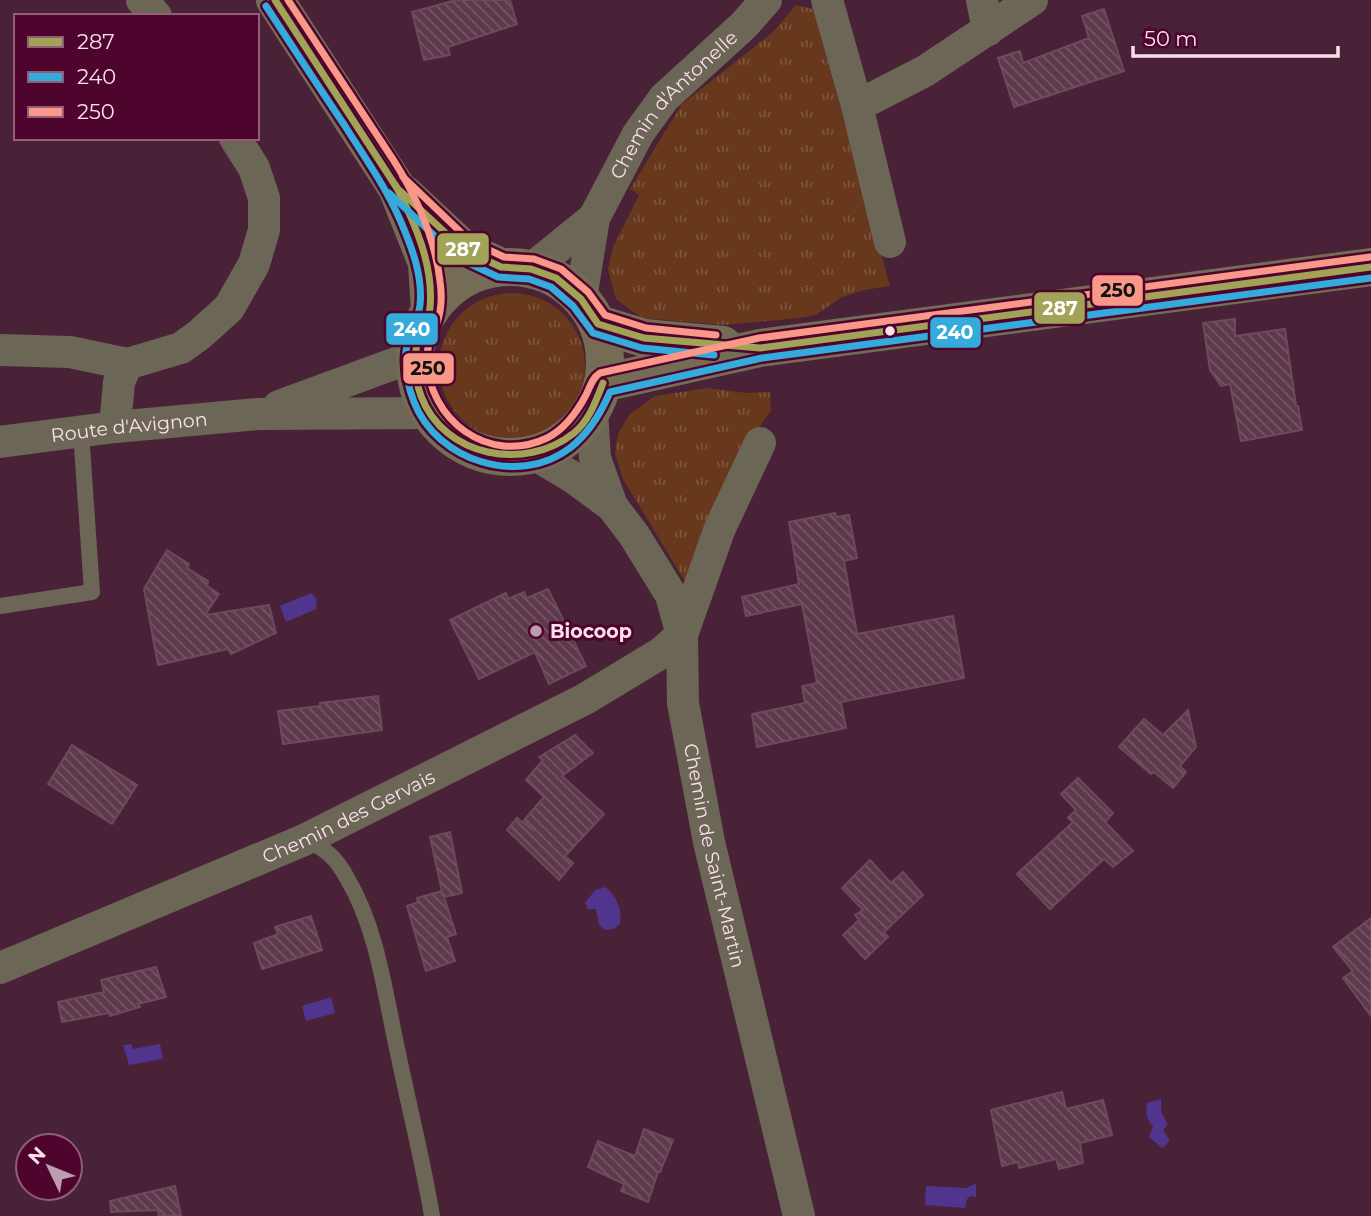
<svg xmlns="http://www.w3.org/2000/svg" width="1371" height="1216" font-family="Montserrat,sans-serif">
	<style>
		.grass { fill: url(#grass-tufts) }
		.water { fill: #51348d }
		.building { fill: url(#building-back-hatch); stroke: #6b4b5b; stroke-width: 2 }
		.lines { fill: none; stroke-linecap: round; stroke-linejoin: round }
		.lane { stroke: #6b6655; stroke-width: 16 }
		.street { stroke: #6b6655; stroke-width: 32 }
		.primary { stroke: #756c56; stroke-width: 38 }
		.bus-1-casing { stroke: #4d052e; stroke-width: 12 }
		.bus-2-casing { stroke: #4d052e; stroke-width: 12 }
		.bus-3-casing { stroke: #4d052e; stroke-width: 12 }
		.bus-1 { stroke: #a2a357; stroke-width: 7 }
		.bus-2 { stroke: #35abdc; stroke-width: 7 }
		.bus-3 { stroke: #f99789; stroke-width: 7 }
		.bus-dot { fill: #fbe0eb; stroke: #4d052e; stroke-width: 2.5 }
		.poi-dot { fill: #bd9eac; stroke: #4d052e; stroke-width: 2.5 }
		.labels { text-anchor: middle; stroke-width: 6; stroke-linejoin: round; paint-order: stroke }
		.street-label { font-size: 19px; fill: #fbe0eb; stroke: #4d052e }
		.poi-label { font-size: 19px; font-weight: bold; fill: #fbe0eb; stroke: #4d052e; text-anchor: start }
		.line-badge { stroke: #4d052e; stroke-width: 2.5 }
		.badge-label { font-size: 19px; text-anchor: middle; font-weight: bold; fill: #fff }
		.pale-badge-label { font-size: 19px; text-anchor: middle; font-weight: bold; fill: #111 }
	</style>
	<defs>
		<pattern id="grass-tufts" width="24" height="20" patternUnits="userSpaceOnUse" patternTransform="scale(1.75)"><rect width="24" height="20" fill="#68381d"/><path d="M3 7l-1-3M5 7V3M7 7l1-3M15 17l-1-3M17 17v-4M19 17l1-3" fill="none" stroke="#7e543e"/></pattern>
		<pattern id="building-back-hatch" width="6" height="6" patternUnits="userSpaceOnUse" patternTransform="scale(1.75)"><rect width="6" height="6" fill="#5e394c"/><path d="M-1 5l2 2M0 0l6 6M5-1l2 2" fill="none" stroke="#765566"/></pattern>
	</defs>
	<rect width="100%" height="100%" fill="#492237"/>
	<g class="grass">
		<path d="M796,5L813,9L890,286L864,290L842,297L816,315L798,318L725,325L642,318L616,299L608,270L613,247L639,195L630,189L682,104L772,33Z"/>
		<circle cx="512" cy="366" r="73"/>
		<path d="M707,388L746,393L770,392L771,411L736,458L686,583L623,479L615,453L618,434L630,414L655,396Z"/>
	</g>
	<g class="water">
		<path d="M311,593L317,599L316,609L286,622L280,606Z"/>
		<path d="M605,887C617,896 622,909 620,924L613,929L605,930L599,925L596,909H588L585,903L595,890Z"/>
		<path d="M331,997L335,1013L306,1021L302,1006Z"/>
		<path d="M131,1044L133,1049L160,1044L163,1059L129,1065L123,1045Z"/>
		<path d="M1161,1099V1112L1168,1124L1163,1130L1170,1141L1162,1148L1149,1137L1153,1127C1147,1118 1145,1114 1147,1103Z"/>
		<path d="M976,1183V1197L971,1196L967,1199L965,1208L925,1205L926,1186L967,1188Z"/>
	</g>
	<g class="building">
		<path d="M456,0H510L517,24L448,47L450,55L424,60L412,12Z"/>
		<path d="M1104,9L1124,71L1014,107L998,58L1020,51L1023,63L1089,38L1082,16Z"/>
		<path d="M1235,319V336L1285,329L1296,406H1298L1302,430L1241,441L1230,384L1221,386L1210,370L1203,323Z"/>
		<path d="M835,513L836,517L849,515L857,558L844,561L857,634L953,616L964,678L841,702L846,728L757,747L752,714L805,703L802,686L817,683L802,604L746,616L742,597L799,584L789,522Z"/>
		<path d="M167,550L189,564L187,568L208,581L207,586L219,594L205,615L269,605L276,633L231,654L228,649L158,665L144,589Z"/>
		<path d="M548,589L586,666L549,684L535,652L479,679L450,620L506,593L508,599L524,592L527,598Z"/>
		<path d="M378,696L382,730L283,744L278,711L320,706V703Z"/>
		<path d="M1188,710L1196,747L1180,766L1186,772L1173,788L1154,772L1151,774L1119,747L1144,719L1163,735Z"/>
		<path d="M575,735L593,753L562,776L604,814L565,856L573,863L559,880L507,830L517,818L534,831L524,820L544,797L526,780L543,760L539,757Z"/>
		<path d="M72,745L137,785L112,824L48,784Z"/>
		<path d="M1078,778L1113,813L1105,822L1133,851L1113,867L1104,859L1050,909L1017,874L1073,822L1068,818L1076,810L1061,794Z"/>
		<path d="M450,832L462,893L444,897L456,934L447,937L455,961L426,971L407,906L418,902L417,898L442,891L430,837Z"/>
		<path d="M870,860L891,883L903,872L923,895L884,932L888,937L865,959L843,935L859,920L855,915L863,910L842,888Z"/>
		<path d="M311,916L322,950L262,969L254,943L278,934L275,927Z"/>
		<path d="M1371,918V1016L1343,978L1353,971L1333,947Z"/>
		<path d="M156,967L166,997L138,1004L140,1007L110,1016L109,1013L62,1022L58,1002L104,992L101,980Z"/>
		<path d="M1062,1092L1066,1109L1103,1100L1112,1135L1080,1143L1083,1163L1059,1169L1056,1159L1019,1168L1018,1162L1002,1166L991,1110Z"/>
		<path d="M644,1129L673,1140L660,1172H658L648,1202L621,1191L624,1184L588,1167L598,1141L635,1156Z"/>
		<path d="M175,1186L181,1216H159L158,1210L111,1212L110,1201Z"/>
	</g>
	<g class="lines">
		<g class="lane">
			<path d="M0,606L92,592L81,432"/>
			<path d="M304,840C325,847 337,859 347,878C378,930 385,995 398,1053C409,1107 423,1161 432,1216"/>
		</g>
		<g class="street">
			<path d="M142,0L156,16"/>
			<path d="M827,0L857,106L890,242"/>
			<path d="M982,0L988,30"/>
			<path d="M857,106L925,71L1032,0"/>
			<path d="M531,269L594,218"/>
			<path id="s1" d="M581,299L594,218L638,134L664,98L744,25L766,0"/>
			<path d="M0,350L70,352L127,364"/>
			<path d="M279,406L415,356"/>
			<path d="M592,411L595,458L612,506"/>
			<path d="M115,427L119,382L127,364L181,348L199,335L229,308L254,264L264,230V198L254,168L235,138"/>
			<path id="s2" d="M0,442L115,427L258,414L430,413"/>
			<path id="s3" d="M534,454L574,478L612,506L634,535L671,595L682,635L683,703L709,842L799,1216"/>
			<path id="s4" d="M0,968L304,840L585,699L661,653L682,635L720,528L760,443"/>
		</g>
		<g class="primary">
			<path d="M275,0L397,188L427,263L430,311"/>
			<path d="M404,194L464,250L501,267"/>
			<circle cx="510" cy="362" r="95"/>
			<path d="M598,324L644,338L723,345"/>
			<path d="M603,383L760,348L1371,267"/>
		</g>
		<defs>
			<g id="bus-1">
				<path d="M275,0L397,188L464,250L501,267L531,269L556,278L581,299L598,324L644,338L760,348L1371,267"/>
				<path d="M396,186C415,223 434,266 430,308C429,318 423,324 420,333C413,352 414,377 421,396C444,457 525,472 574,433C589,421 596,401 603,383"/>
			</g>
			<g id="bus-2">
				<path d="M266,6C292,46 318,86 345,126C365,158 386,187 401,222C412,248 423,276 420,305C419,315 413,325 410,335C402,356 406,381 414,402C437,461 519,487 570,448C589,433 601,413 610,392L762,358L1371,278"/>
				<path d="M389,193L458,258L498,277L529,279L551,287L573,306L593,333L642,348L714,355"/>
			</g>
			<g id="bus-3">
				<path d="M288,0L394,161C416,196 435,239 440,281C442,295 442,309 437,323C433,335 426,346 427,359C428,419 488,466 547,438C565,429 577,412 586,395C590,387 592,378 600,373L759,338L1370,257"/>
				<path d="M403,177L470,241L504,257L534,259L561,269L588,292L605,315L646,328L716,335"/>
			</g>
		</defs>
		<use href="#bus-1" class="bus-1-casing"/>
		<use href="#bus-2" class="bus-2-casing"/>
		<use href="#bus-3" class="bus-3-casing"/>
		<use href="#bus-1" class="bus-1"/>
		<use href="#bus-2" class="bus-2"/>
		<use href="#bus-3" class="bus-3"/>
	</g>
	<circle class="bus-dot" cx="890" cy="331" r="6"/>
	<circle class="poi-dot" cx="536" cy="631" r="7"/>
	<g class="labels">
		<g class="street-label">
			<text dy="7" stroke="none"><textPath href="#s1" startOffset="222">Chemin d'Antonelle</textPath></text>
			<text dy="7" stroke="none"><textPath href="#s2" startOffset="130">Route d'Avignon</textPath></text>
			<text dy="7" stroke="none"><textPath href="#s4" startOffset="380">Chemin des Gervais</textPath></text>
			<text dy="7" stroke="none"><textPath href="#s3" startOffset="466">Chemin de Saint-Martin</textPath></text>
		</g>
		<g class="poi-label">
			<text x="550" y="638">Biocoop</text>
		</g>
	</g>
	<g class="line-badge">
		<rect x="436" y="232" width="54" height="34" rx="7" fill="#a2a357"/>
		<rect x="1091" y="274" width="53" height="33" rx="7" fill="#f99789"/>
		<rect x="1033" y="291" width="53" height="34" rx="7" fill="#a2a357"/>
		<rect x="385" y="312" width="54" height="34" rx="7" fill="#35abdc"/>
		<rect x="929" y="316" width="53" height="33" rx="7" fill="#35abdc"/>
		<rect x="402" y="352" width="53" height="33" rx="7" fill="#f99789"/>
	</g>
	<g class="badge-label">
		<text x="463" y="256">287</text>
		<text x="1060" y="315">287</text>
		<text x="412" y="336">240</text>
		<text x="955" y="339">240</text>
	</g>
	<g class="pale-badge-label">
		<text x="1118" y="297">250</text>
		<text x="428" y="375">250</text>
	</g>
	<rect x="14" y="14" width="245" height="126" fill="#4d052e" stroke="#935d7a" stroke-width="2"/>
	<rect x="28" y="37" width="35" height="10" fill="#a2a357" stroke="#935d7a" stroke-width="2"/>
	<text x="77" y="49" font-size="21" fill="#fbe0eb">287</text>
	<rect x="28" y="72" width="35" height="10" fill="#35abdc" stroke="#935d7a" stroke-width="2"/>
	<text x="77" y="84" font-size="21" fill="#fbe0eb">240</text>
	<rect x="28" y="107" width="35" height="10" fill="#f99789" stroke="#935d7a" stroke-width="2"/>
	<text x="77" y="119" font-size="21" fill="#fbe0eb">250</text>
	<g transform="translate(49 1167) rotate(313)"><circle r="33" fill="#4d052e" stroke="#935d7a" stroke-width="2"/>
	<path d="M0-5L12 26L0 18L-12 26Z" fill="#bd9eac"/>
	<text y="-10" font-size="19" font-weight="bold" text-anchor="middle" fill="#fbe0eb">N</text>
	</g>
	<path d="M1133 46v10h205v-10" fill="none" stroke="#fbe0eb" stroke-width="3.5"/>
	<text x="1144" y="46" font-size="21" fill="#fbe0eb" stroke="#4d052e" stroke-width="5" paint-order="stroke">50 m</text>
</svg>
